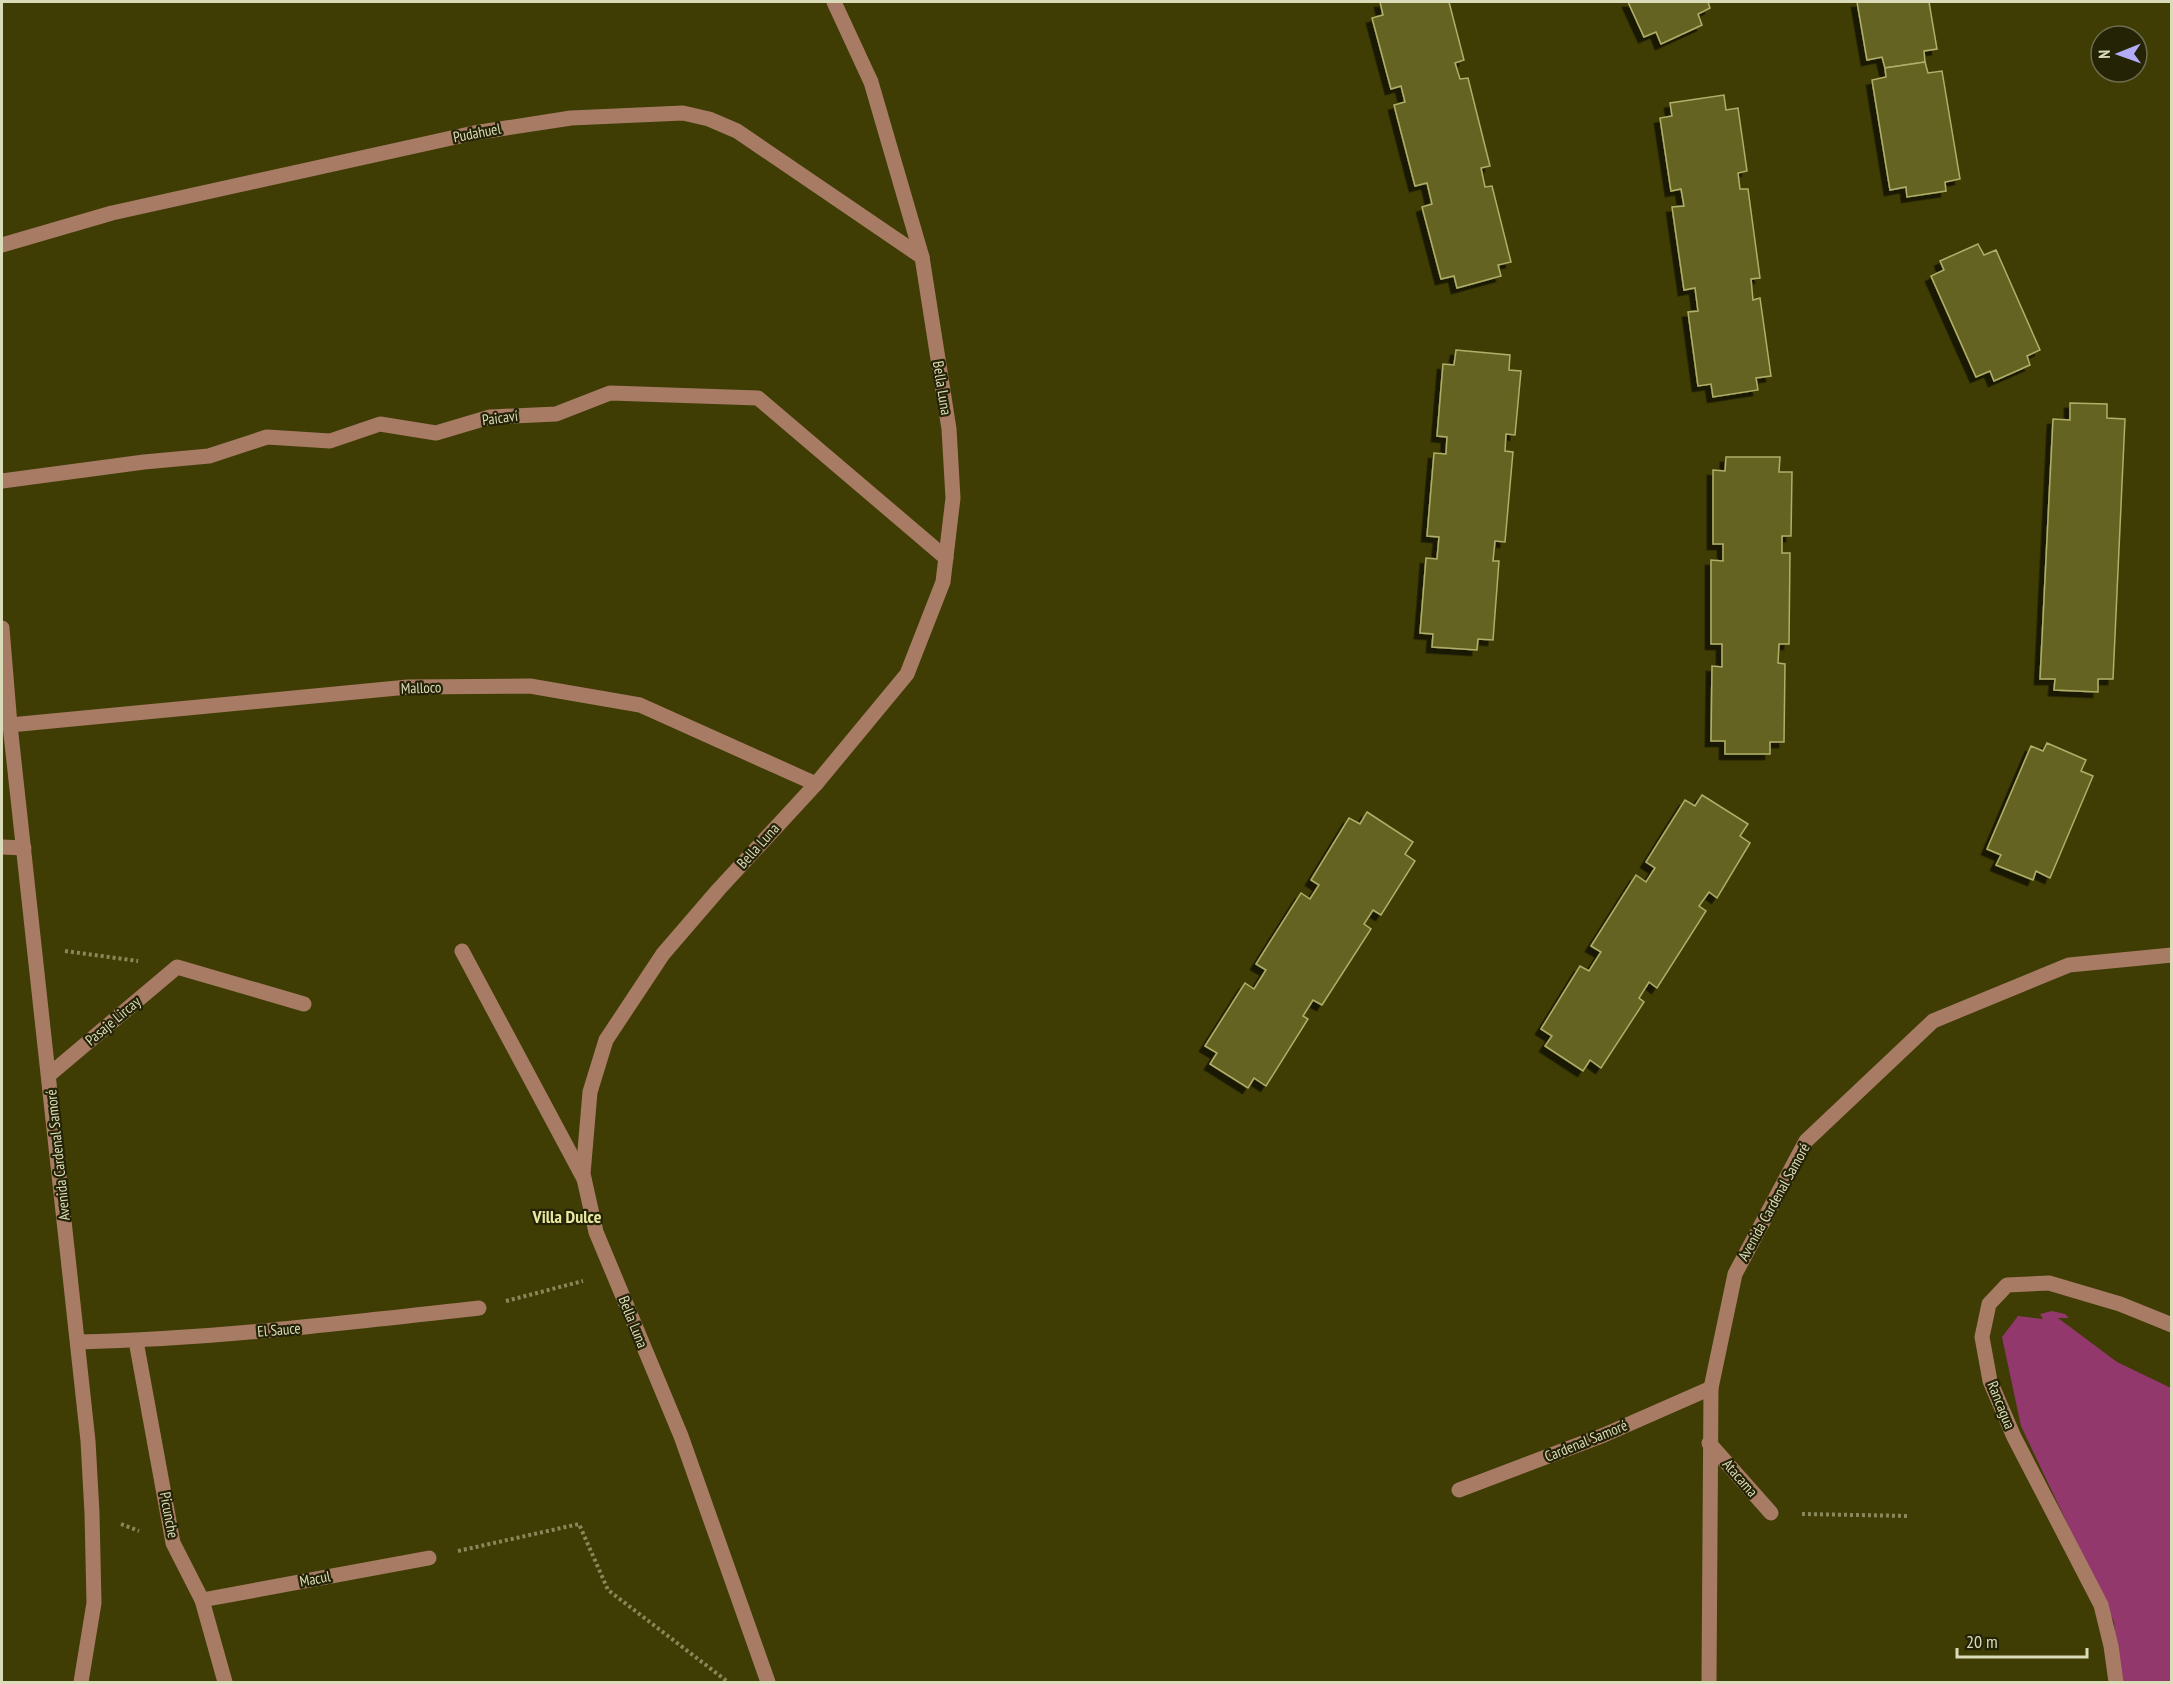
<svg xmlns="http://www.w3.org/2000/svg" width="2173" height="1684" font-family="'PT Sans Narrow',sans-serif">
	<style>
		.green { fill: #93386d }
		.building { fill: #656421; stroke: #b0af6a; stroke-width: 1.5; filter: url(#shadow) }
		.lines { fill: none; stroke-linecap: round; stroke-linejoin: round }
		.path { stroke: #89885a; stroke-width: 4; stroke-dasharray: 3 3; stroke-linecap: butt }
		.minor { stroke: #a87b65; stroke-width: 15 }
		.labels { text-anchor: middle; stroke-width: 4.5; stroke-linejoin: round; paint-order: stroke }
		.street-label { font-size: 15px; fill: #dadbb9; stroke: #242306 }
		.quarter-label { font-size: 18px; font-weight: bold; fill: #eae9a2; stroke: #242306 }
	</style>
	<defs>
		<filter id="shadow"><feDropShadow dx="-5.5" dy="5.5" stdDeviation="0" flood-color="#0009"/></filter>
	</defs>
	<rect width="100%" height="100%" fill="#3f3d04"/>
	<path class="green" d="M2052,1311L2065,1314L2069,1318H2058L2117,1362L2171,1388V1682H2119L2114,1622L2021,1426L2002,1337L2018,1316L2043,1319L2040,1314Z"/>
	<g class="building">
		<path d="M1380,2H1449L1464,60L1455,63L1460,79L1468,78L1490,166L1481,168L1485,187L1492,186L1511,262L1498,265L1501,276L1457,288L1454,276L1441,279L1422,207L1432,204L1427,183L1415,186L1394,105L1405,102L1401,86L1391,89L1372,18L1383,15Z"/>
		<path d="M1628,2H1708L1710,8L1698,14L1702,25L1661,44L1656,32L1644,37Z"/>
		<path d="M1857,2H1929L1937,49L1924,51L1925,62L1885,68L1882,57L1867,60Z"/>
		<path d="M1925,62L1928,73L1942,71L1960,179L1945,182L1946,191L1907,197L1906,187L1890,190L1872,80L1886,77L1885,68Z"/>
		<path d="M1724,95L1726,110L1738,108L1747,171L1738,173L1740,189H1748L1760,278L1751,279L1753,300L1760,298L1771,376L1756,378L1758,390L1713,397L1711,384L1698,386L1688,312L1698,311L1695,288L1684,290L1672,207L1684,206L1681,189L1671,191L1660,118L1672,116L1670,103Z"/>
		<path d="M1978,244L1984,255L1996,250L2040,350L2027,356L2030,365L1994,381L1990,371L1976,377L1931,276L1944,270L1940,261Z"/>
		<path d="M1456,350L1510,355L1509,370L1521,371L1515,435L1506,434L1505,451L1513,452L1505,542L1495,541L1493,561H1499L1493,640L1478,639L1477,650L1432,647L1433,634L1420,633L1426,558L1437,559L1439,537L1427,536L1434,453L1446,454L1447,437L1437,436L1443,364L1454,365Z"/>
		<path d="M2070,403L2107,404V418L2125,419L2113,679H2098V692L2054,690L2055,679H2040L2053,419L2070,420Z"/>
		<path d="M1726,457H1780L1779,472H1792L1791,536H1782V553H1790L1789,644H1779L1778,663L1785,664L1784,742H1770V754H1725V741H1711L1712,666L1722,667V644H1711V560L1723,561V544H1713V470L1725,471Z"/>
		<path d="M2047,743L2086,760L2081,771L2093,776L2050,878L2036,871L2033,880L1996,865L2001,855L1987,849L2031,746L2043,751Z"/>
		<path d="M1702,795L1748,824L1740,836L1750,843L1717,898L1709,892L1699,906L1706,911L1657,988L1649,982L1639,998L1644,1002L1601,1068L1590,1060L1583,1071L1545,1046L1552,1036L1541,1029L1580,966L1589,971L1601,952L1591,946L1636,875L1646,882L1655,868L1646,862L1685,800L1695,806Z"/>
		<path d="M1367,812L1413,842L1405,854L1415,861L1381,915L1373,910L1364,924L1371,929L1322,1005L1313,1000L1303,1016L1308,1019L1266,1086L1254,1078L1248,1088L1210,1064L1217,1053L1205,1046L1245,983L1254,989L1266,970L1256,964L1301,893L1310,899L1319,885L1311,880L1349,818L1360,824Z"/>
	</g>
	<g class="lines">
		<g class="path">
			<path d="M65,951L138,961"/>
			<path d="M506,1301L583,1281"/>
			<path d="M1802,1514L1910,1516"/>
			<path d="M121,1524L139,1531"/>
			<path d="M458,1551L579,1524L608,1590L728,1682"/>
		</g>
		<g class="minor">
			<path d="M2,245L112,213L474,133L571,118L683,113L709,119L737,131L922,257"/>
			<path d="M2,481L144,462L209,456L267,437L330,441L380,424L436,433L490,417L556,414L610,393L758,398L946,558"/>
			<path d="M2,628L10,725L88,1441L92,1513L94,1603L81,1682"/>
			<path d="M10,725L408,687L530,686L640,705L816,784"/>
			<path d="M2,847L24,848"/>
			<path d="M462,951L584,1179"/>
			<path d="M49,1075L177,967L304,1004"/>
			<path d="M136,1341L173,1543L202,1600L225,1682"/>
			<path d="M78,1342C212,1339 345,1323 479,1308"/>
			<path d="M1709,1443L1771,1513"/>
			<path d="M1459,1490L1604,1435L1711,1388"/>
			<path d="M202,1600L429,1558"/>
			<path d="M768,1682L681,1436L596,1232L583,1174L590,1092L606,1040L663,954L719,889L816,784L907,674L943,582L953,498L949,429L922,257L871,82L834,2"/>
			<path d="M1709,1682L1711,1388L1735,1274L1806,1141L1933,1021L2069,965L2172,955"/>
			<path d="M2116,1682L2111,1646L2101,1605L2014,1437L1990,1381L1982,1337L1989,1304L2007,1285L2049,1283L2120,1304L2172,1325"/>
		</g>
	</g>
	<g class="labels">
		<g class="street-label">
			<text transform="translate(477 133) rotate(-11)" y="5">Pudahuel</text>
			<text transform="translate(942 388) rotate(81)" y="5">Bella Luna</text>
			<text transform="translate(500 418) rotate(-7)" y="5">Paicaví</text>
			<text transform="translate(421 688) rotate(-2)" y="5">Malloco</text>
			<text transform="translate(758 846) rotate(-48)" y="5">Bella Luna</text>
			<text transform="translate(113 1021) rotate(-40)" y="5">Pasaje Lircay</text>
			<text transform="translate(58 1155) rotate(-96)" y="5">Avenida Cardenal Samoré</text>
			<text transform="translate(1774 1202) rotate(-61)" y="5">Avenida Cardenal Samoré</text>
			<text transform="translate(633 1322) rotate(68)" y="5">Bella Luna</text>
			<text transform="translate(279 1330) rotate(-5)" y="5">El Sauce</text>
			<text transform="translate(2001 1405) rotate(68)" y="5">Rancagua</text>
			<text transform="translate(1586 1441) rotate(-22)" y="5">Cardenal Samoré</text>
			<text transform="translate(1740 1478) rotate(49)" y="5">Atacama</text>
			<text transform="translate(169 1515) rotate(79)" y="5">Picunche</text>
			<text transform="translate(315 1579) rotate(-11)" y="5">Macul</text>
		</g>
		<g class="quarter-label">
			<text x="567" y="1223">Villa Dulce</text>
		</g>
	</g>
	<rect width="2173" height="1684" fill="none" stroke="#dadbb9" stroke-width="6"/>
	<g transform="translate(2119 54) rotate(269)"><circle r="28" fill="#242306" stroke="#6d6d4e" stroke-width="1.5"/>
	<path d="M0-4.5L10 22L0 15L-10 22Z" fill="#b3adf9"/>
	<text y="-9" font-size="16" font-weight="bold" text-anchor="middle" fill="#dadbb9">N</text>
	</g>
	<path d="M1957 1648v9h130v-9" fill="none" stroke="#dadbb9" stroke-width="3"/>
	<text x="1966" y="1648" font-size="18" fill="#dadbb9" stroke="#242306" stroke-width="4.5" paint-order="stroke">20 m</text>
</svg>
